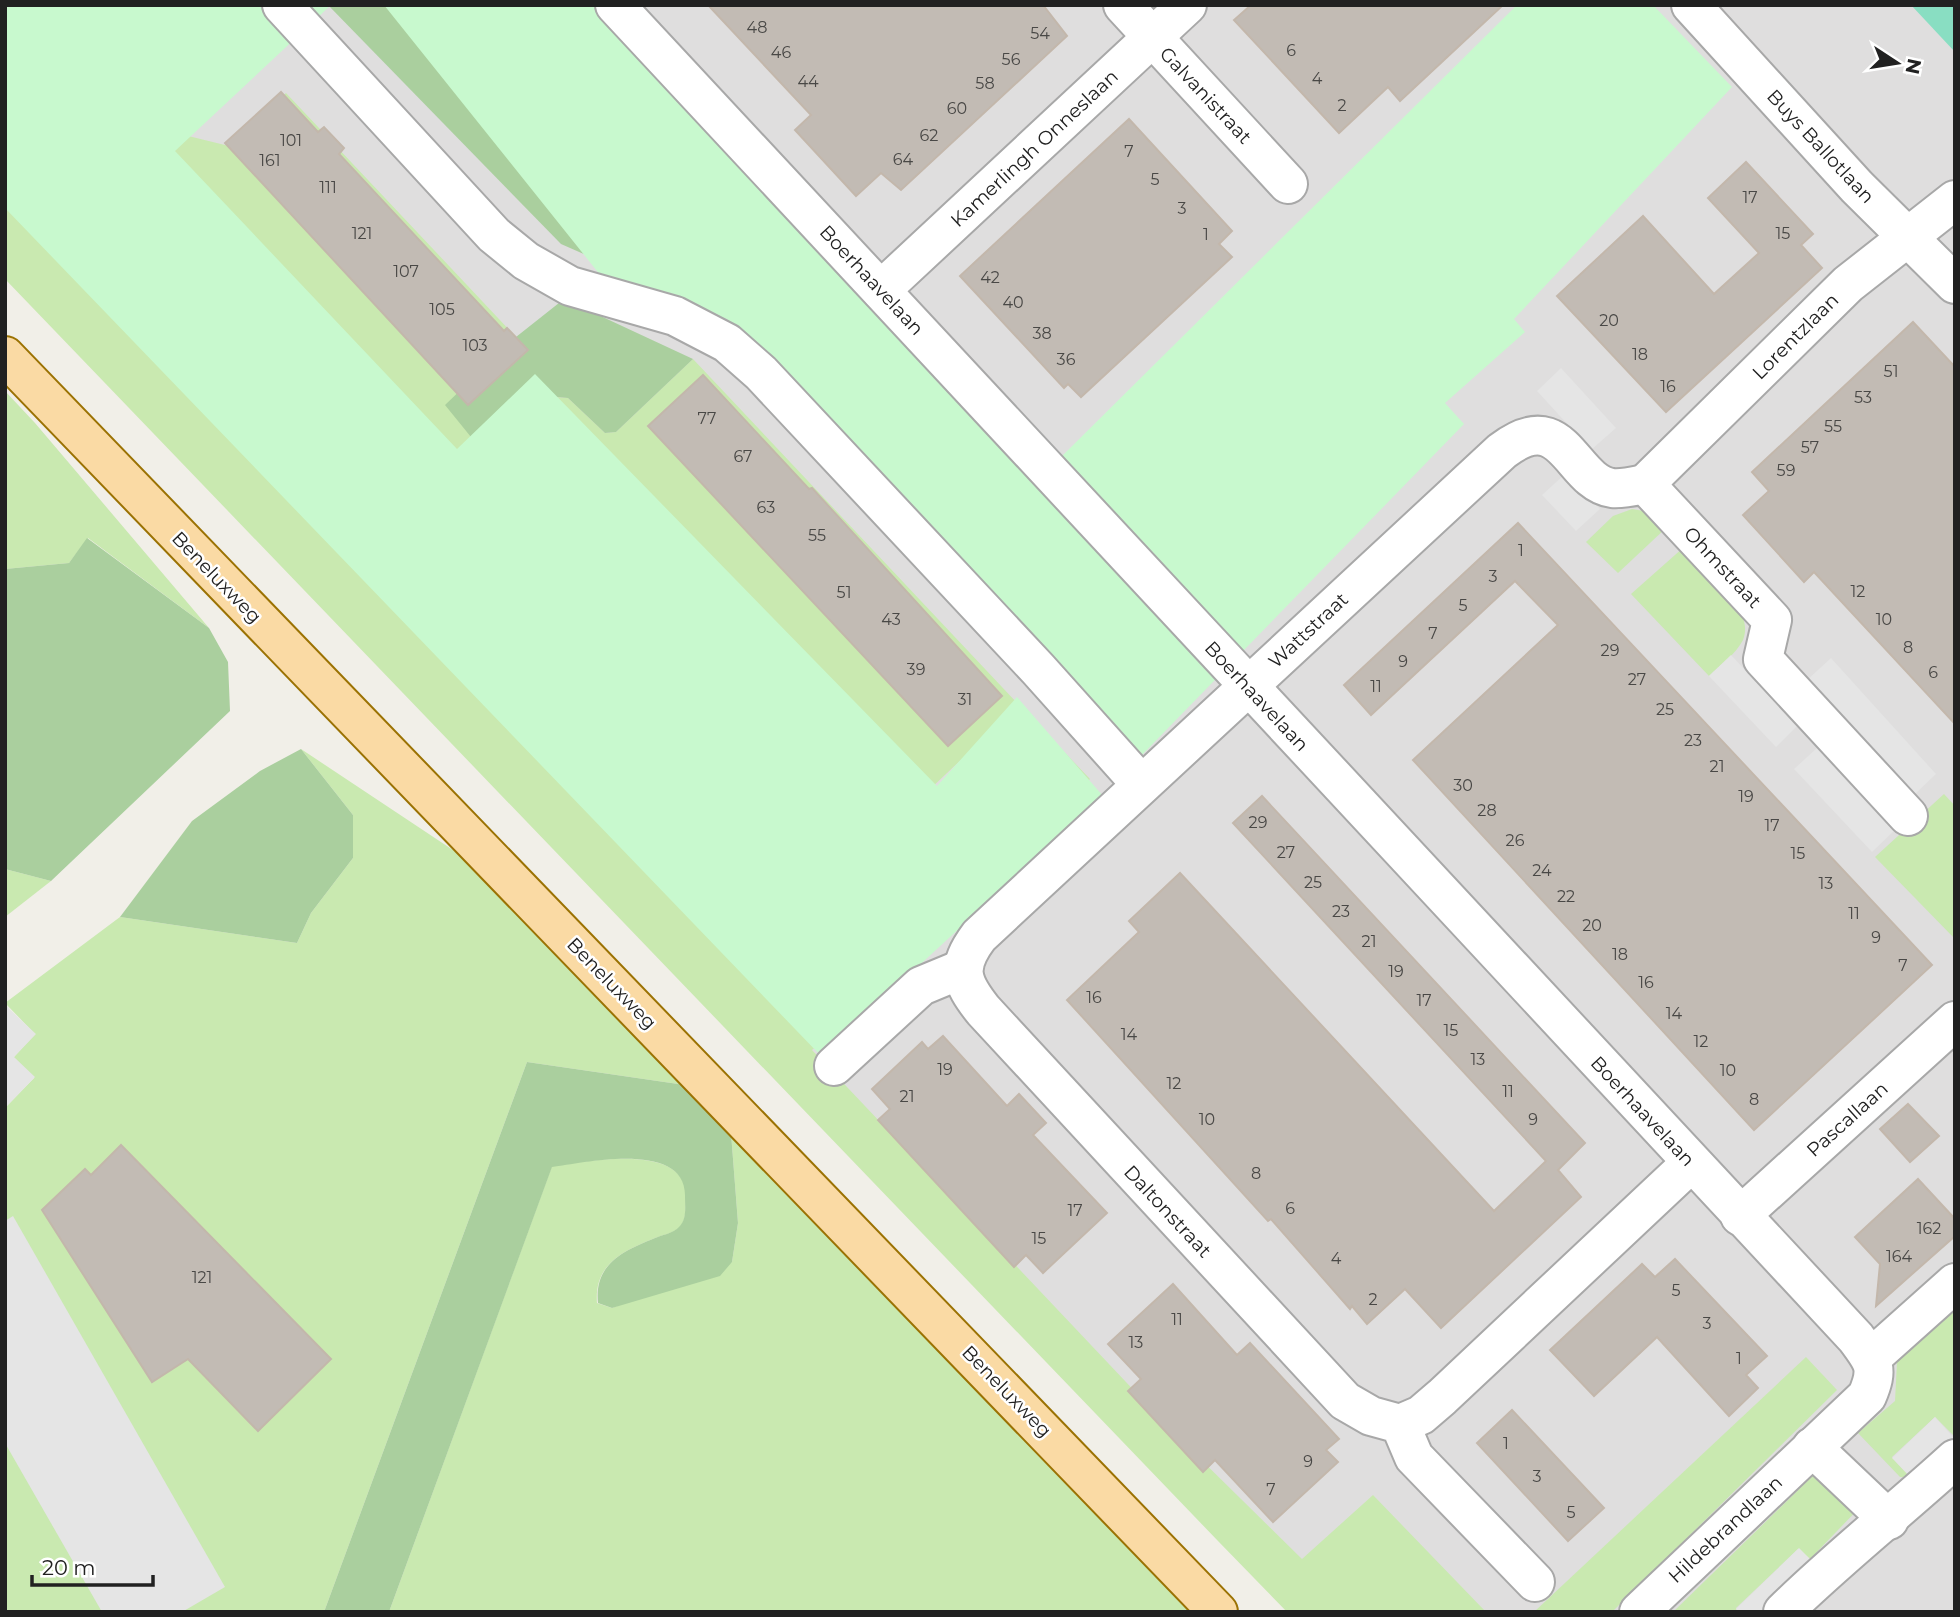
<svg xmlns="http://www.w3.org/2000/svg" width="1960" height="1617" font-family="Montserrat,sans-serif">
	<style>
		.residential { fill: #dfdede }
		.grass { fill: #c9e9b0 }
		.forest { fill: #aacf9e }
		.park { fill: #c8f9ce }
		.pitch { fill: #89dec2 }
		.parking { fill: #e5e5e5 }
		.building { fill: #c2bbb4; stroke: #c3b7ab; stroke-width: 2 }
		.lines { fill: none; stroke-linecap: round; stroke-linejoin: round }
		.minor-casing { stroke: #a8a8a8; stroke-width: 42 }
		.major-casing { stroke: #9b7203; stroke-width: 42 }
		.minor { stroke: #fff; stroke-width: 38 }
		.major { stroke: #fadaa4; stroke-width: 38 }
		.labels { text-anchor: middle; stroke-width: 5; stroke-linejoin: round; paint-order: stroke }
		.number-label { font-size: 16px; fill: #494846 }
		.street-label { font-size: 19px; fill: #212121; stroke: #fff }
	</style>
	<rect width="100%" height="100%" fill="#f1efe8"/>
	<path class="residential" d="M5,5H1955V1612H1359L1213,1484L5,188Z"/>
	<g class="grass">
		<path d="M5,91L229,146L286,93L516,337L459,390L568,398L605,433L616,432L693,359L1019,705L910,808L750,935L1046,733L1090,779L947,928L812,1050L1178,1437L1302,1559L1373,1495L1486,1612H1287L1218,1541L5,279Z"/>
		<path d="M5,391L35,423L209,628L88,538L69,563L5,569Z"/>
		<path d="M1632,509L1650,512L1666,528L1618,573L1586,542L1613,516Z"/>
		<path d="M1684,547C1703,567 1757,610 1743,640C1736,654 1720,665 1709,676L1631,594Z"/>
		<path d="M301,749L468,860L685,1085L527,1062L324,1612H5V1108L34,1078L13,1058L35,1034L5,1003L120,917L297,943L311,913L353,858V815Z"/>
		<path d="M1944,794L1955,806V939L1875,857Z"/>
		<path d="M5,869L51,881L5,917Z"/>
		<path d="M731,1133L1191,1612H389L552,1166C586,1162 687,1141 686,1197C685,1207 687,1219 680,1227C674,1233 663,1235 655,1238C623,1251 594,1264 597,1303L612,1308L732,1262L738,1223Z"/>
		<path d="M1955,1309V1437L1935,1417L1892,1457L1911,1478L1900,1477L1858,1433L1895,1401L1897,1362Z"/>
		<path d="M1806,1357L1837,1390L1612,1612H1534Z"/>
		<path d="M1827,1462L1867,1500L1810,1559L1798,1549L1736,1608L1738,1612H1673Z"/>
	</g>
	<g class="forest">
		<path d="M328,5H423L611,266L561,244Z"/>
		<path d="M564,299L693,359L616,432L605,433L568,398L557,397L488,458L445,405L516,337Z"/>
		<path d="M87,538L209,628L228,662L230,711L51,881L5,869V569L69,563Z"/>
		<path d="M301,749L353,815V858L311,913L297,943L120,917L192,821L260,771Z"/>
		<path d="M527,1062L685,1085L731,1133L738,1223L732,1262L720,1276L612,1308L598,1303C594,1264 623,1251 655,1238C662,1235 674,1233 679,1227C687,1219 685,1207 685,1197C687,1140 586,1162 552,1167L389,1612H324Z"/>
	</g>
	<g class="park">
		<path d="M5,5H331L175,151L457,449L535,374L937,786L1017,697L1103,796L821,1056L5,208Z"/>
		<path d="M384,5H605L1056,462L1517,5H1653L1732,87L1514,319L1525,332L1445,403L1464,424L1139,758L727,319L601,276Z"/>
	</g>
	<path class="pitch" d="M1911,5H1955V52Z"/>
	<g class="parking">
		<path d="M1561,368L1616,428L1591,450L1537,391Z"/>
		<path d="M1566,473L1600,509L1576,531L1542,495Z"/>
		<path d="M1731,655L1797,726L1776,747L1709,676Z"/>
		<path d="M1831,658L1936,774L1913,796L1807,680Z"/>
		<path d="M1818,747L1895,830L1872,852L1794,769Z"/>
		<path d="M5,1005L36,1034L14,1057L35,1077L5,1108Z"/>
		<path d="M13,1216L225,1587L182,1612H102L5,1443V1221Z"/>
		<path d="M1935,1417L1954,1438L1911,1478L1892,1458Z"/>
		<path d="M1799,1548L1823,1572L1783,1612H1738L1736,1609Z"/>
	</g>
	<g class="building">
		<path d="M708,5H1043L1067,36L901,190L881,173L856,196L795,130L811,115Z"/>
		<path d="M1251,5H1503L1400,101L1388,87L1339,133L1234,20Z"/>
		<path d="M281,92L318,132L324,127L344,148L339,154L504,331L507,328L528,350L468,405L225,143Z"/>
		<path d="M1129,119L1232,231L1219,244L1232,257L1081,397L1068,384L1064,388L960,276Z"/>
		<path d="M1746,162L1813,234L1801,245L1822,268L1666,412L1557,296L1643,216L1714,294L1759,253L1708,198Z"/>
		<path d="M1913,322L1955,367V724L1814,572L1804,582L1743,515L1769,491L1752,472Z"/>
		<path d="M703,375L809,489L812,488L1002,696L948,746L648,426Z"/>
		<path d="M1518,523L1932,965L1754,1130L1413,760L1558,625L1515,581L1371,715L1344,685Z"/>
		<path d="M1262,796L1585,1143L1558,1170L1581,1197L1441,1328L1405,1289L1367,1324L1352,1306L1350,1309L1271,1219L1268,1221L1067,1000L1139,932L1129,921L1180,873L1494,1211L1546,1161L1233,823Z"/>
		<path d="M943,1036L1007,1106L1019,1094L1046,1123L1033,1135L1107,1213L1043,1273L1026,1255L1014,1267L878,1120L890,1109L872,1089L922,1042L928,1049Z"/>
		<path d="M1908,1104L1939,1136L1910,1162L1880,1129Z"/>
		<path d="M121,1145L331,1359L258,1431L188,1359L152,1382L42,1210L85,1169L91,1175Z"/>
		<path d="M1918,1179L1955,1219V1236L1876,1306L1880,1264L1855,1237Z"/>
		<path d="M1675,1259L1767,1356L1746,1375L1758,1388L1729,1416L1657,1337L1594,1396L1550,1350L1642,1264L1655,1277Z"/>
		<path d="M1173,1284L1237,1355L1250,1343L1339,1439L1326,1450L1338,1462L1273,1522L1215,1460L1203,1472L1128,1391L1141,1379L1108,1344Z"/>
		<path d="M1512,1410L1604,1508L1568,1541L1477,1443Z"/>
	</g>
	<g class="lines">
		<defs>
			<g id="minor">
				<path d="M282,5L494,235L526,261L570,286L675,316L727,343L761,373L1038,669L1141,784"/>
				<path d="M615,5L1856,1338C1874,1362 1879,1368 1867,1396L1639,1612"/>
				<path d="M1123,5L1288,184"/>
				<path d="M1691,5L1857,187L1955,284"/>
				<path d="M881,290L1187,5"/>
				<path d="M1645,484L1848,284L1955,200"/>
				<path d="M834,1066L921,986L962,969"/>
				<path d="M1740,1216L1955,1021"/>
				<path d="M1871,1358L1955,1283"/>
				<path d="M1400,1424L1421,1415L1442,1397L1691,1163"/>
				<path d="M1812,1447L1889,1520"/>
				<path d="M1535,1582L1414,1457L1400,1424L1371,1416L1345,1401L983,1010C960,981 956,967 979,936L1502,451C1565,403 1570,482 1612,488C1623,489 1635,486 1645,484L1772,620L1763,659L1908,816"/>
				<path d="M1783,1612C1838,1558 1898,1511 1955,1459"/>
			</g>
			<path id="major" d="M5,356L1218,1612"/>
		</defs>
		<use href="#minor" class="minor-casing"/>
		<use href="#major" class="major-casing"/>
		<use href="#minor" class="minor"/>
		<use href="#major" class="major"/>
	</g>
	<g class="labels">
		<g class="number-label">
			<text x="757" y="33">48</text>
			<text x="1040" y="39">54</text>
			<text x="1291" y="56">6</text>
			<text x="781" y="58">46</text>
			<text x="1011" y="65">56</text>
			<text x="1317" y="84">4</text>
			<text x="808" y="87">44</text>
			<text x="985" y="89">58</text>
			<text x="1342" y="111">2</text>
			<text x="957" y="114">60</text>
			<text x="929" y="141">62</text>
			<text x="291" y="146">101</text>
			<text x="1129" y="157">7</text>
			<text x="903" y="165">64</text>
			<text x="270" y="166">161</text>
			<text x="1155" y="185">5</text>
			<text x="328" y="193">111</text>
			<text x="1750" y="203">17</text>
			<text x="1182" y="214">3</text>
			<text x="362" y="239">121</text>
			<text x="1783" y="239">15</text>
			<text x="1206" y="240">1</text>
			<text x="406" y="277">107</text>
			<text x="990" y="283">42</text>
			<text x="1013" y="308">40</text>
			<text x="442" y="315">105</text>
			<text x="1609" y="326">20</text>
			<text x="1042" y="339">38</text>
			<text x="475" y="351">103</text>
			<text x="1640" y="360">18</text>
			<text x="1066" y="365">36</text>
			<text x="1891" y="377">51</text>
			<text x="1668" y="392">16</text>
			<text x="1863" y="403">53</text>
			<text x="707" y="424">77</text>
			<text x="1833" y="432">55</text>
			<text x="1810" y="453">57</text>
			<text x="743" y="462">67</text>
			<text x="1786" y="476">59</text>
			<text x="766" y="513">63</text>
			<text x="817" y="541">55</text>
			<text x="1521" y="556">1</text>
			<text x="1493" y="582">3</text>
			<text x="1858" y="597">12</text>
			<text x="844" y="598">51</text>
			<text x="1463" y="611">5</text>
			<text x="891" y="625">43</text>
			<text x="1884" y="625">10</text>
			<text x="1433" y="639">7</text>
			<text x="1908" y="653">8</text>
			<text x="1610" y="656">29</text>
			<text x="1403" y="667">9</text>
			<text x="916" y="675">39</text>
			<text x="1933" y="678">6</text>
			<text x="1637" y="685">27</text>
			<text x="1376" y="692">11</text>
			<text x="965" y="705">31</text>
			<text x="1665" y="715">25</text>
			<text x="1693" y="746">23</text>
			<text x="1717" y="772">21</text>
			<text x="1463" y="791">30</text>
			<text x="1746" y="802">19</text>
			<text x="1487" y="816">28</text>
			<text x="1258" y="828">29</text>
			<text x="1772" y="831">17</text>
			<text x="1515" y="846">26</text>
			<text x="1286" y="858">27</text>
			<text x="1798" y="859">15</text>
			<text x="1542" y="876">24</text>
			<text x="1313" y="888">25</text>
			<text x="1826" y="889">13</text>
			<text x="1566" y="902">22</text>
			<text x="1341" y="917">23</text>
			<text x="1854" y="919">11</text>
			<text x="1592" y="931">20</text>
			<text x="1876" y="943">9</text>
			<text x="1369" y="947">21</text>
			<text x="1620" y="960">18</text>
			<text x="1903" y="971">7</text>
			<text x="1396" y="977">19</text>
			<text x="1646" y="988">16</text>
			<text x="1094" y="1003">16</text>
			<text x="1424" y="1006">17</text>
			<text x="1674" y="1019">14</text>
			<text x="1451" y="1036">15</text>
			<text x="1129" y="1040">14</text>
			<text x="1701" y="1047">12</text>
			<text x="1478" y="1065">13</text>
			<text x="945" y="1075">19</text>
			<text x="1728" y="1076">10</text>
			<text x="1174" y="1089">12</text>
			<text x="1508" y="1097">11</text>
			<text x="907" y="1102">21</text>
			<text x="1754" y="1105">8</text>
			<text x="1207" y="1125">10</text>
			<text x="1533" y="1125">9</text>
			<text x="1256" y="1179">8</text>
			<text x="1290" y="1214">6</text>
			<text x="1075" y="1216">17</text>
			<text x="1929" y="1234">162</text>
			<text x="1039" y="1244">15</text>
			<text x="1899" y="1262">164</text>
			<text x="1336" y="1264">4</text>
			<text x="202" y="1283">121</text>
			<text x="1676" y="1296">5</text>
			<text x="1373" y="1305">2</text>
			<text x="1177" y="1325">11</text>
			<text x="1707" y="1329">3</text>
			<text x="1136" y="1348">13</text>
			<text x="1739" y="1364">1</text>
			<text x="1506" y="1449">1</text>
			<text x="1308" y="1467">9</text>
			<text x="1537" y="1482">3</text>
			<text x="1271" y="1495">7</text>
			<text x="1571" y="1518">5</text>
		</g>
		<g class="street-label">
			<text transform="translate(1206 95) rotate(47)" y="7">Galvanistraat</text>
			<text transform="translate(1821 146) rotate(47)" y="7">Buys Ballotlaan</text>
			<text transform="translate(1034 148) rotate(-43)" y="7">Kamerlingh Onneslaan</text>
			<text transform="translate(872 280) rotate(47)" y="7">Boerhaavelaan</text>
			<text transform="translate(1795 336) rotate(-45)" y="7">Lorentzlaan</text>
			<text transform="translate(1723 567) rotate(47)" y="7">Ohmstraat</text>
			<text transform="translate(217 577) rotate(46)" y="7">Beneluxweg</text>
			<text transform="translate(1308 630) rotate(-43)" y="7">Wattstraat</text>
			<text transform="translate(1257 696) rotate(47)" y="7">Boerhaavelaan</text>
			<text transform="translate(612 983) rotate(46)" y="7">Beneluxweg</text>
			<text transform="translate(1643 1111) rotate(47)" y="7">Boerhaavelaan</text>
			<text transform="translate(1847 1119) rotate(-42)" y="7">Pascallaan</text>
			<text transform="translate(1168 1211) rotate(47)" y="7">Daltonstraat</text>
			<text transform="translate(1007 1391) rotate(46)" y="7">Beneluxweg</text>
			<text transform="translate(1725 1529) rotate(-43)" y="7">Hildebrandlaan</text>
		</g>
	</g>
	<rect width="1960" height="1617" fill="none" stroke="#212121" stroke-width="14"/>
	<g transform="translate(1897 63) rotate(102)" stroke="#ffffff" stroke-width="5" paint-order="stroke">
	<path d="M0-5L12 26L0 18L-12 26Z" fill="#212121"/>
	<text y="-10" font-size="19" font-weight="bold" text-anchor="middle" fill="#212121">N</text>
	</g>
	<path d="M32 1575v10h121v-10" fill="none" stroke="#212121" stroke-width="3.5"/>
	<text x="42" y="1575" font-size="21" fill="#212121" stroke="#ffffff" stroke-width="5" paint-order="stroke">20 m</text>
</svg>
